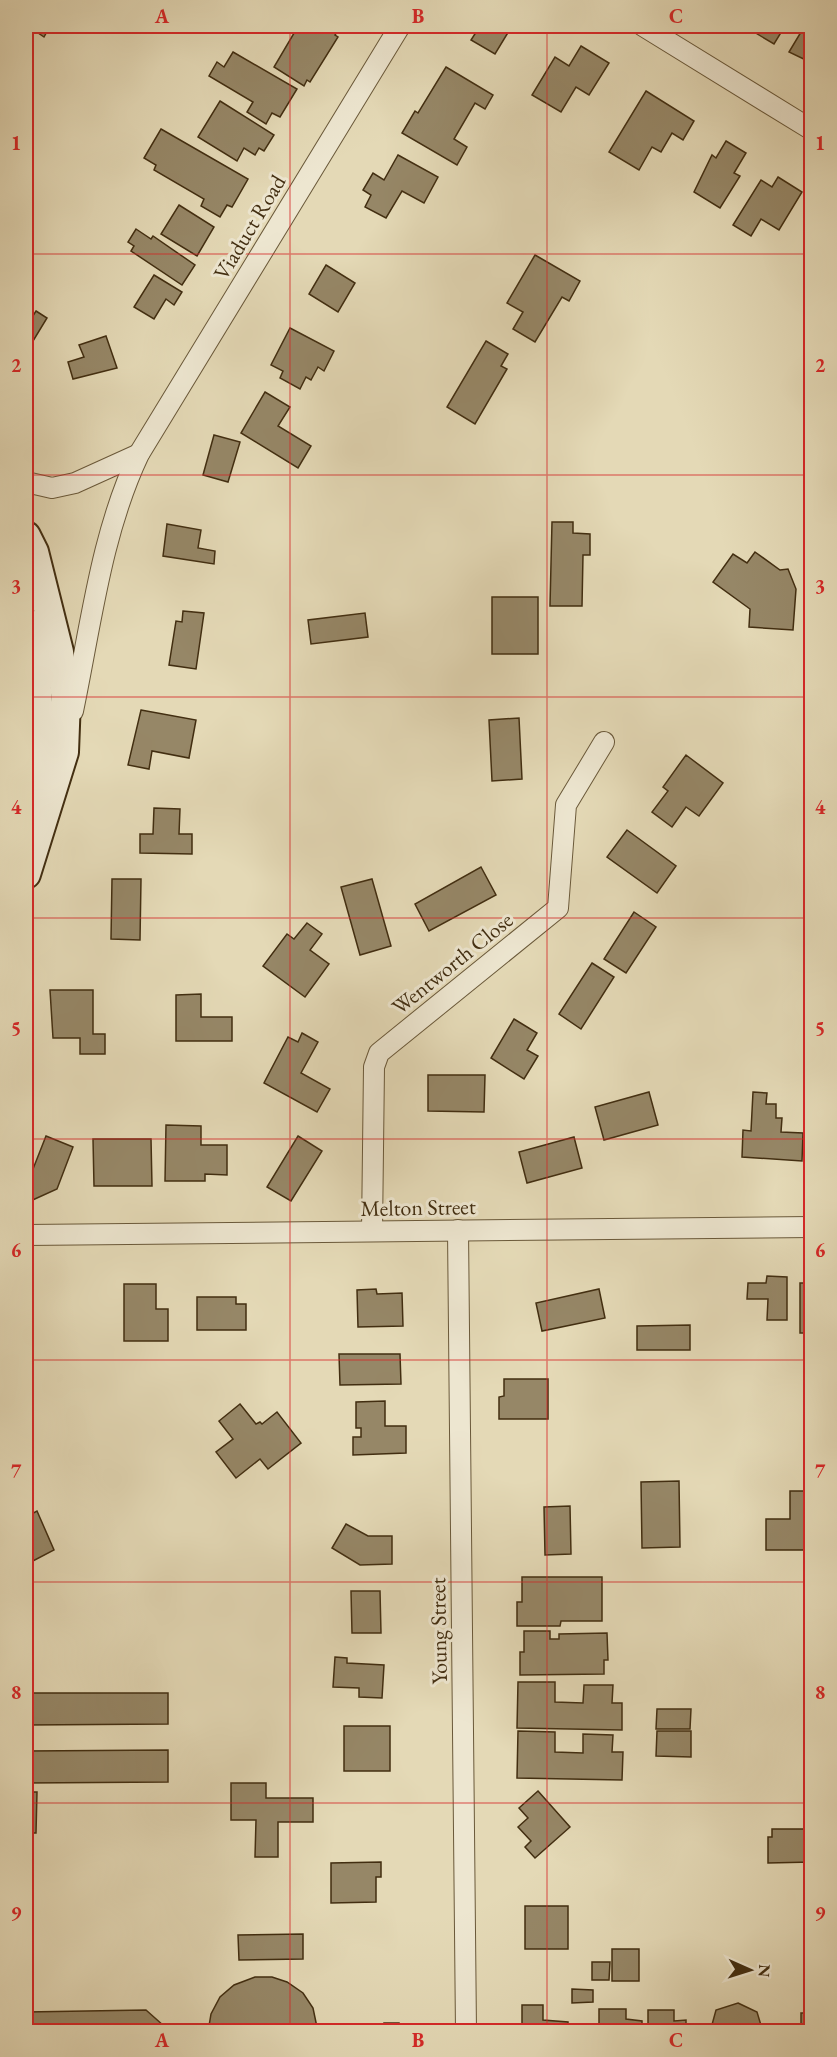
<svg xmlns="http://www.w3.org/2000/svg" width="837" height="2057" font-family="'EB Garamond',serif">
	<style>
		.building { fill: #968767; stroke: #422e11; stroke-width: 1.5 }
		.lines { fill: none; stroke-linecap: round; stroke-linejoin: round }
		.street-casing { stroke: #6a593a; stroke-width: 22 }
		.secondary-casing { stroke: #422e11; stroke-width: 32 }
		.street { stroke: #ede6d0; stroke-width: 20 }
		.secondary { stroke: #ede6d0; stroke-width: 28 }
		.grid { fill: none; stroke: #d62828; stroke-width: 1.5; stroke-opacity: 0.55 }
		.labels { text-anchor: middle; stroke-width: 6; stroke-linejoin: round; paint-order: stroke }
		.street-label { font-size: 22px; fill: #422e11; stroke: #ede6d0 }
		.neatline { fill: none; stroke: #d62828; stroke-width: 2 }
		.grid-label { font-size: 20px; text-anchor: middle; font-weight: bold; fill: #d62828 }
	</style>
	<rect width="100%" height="100%" fill="#e4d9b6"/>
	<filter id="stains"><feTurbulence type="fractalNoise" baseFrequency=".00333" numOctaves="4"/><feColorMatrix values="0 0 0 0 .2 0 0 0 0 .09 0 0 0 0 .02 0 0 0 .5 -.17"/></filter>
	<radialGradient id="worn" r=".72"><stop offset=".6" stop-color="#630" stop-opacity="0"/><stop offset="1" stop-color="#630" stop-opacity=".3"/></radialGradient>
	<g class="building">
		<path d="M28,26H50L44,37Z"/>
		<path d="M305,26H341L335,35L338,37L310,82L307,80L304,86L274,67L297,28L302,31Z"/>
		<path d="M480,26H512L495,54L471,40Z"/>
		<path d="M744,26H785L774,44Z"/>
		<path d="M804,27L812,31V63L789,52Z"/>
		<path d="M581,46L609,63L589,95L576,87L561,112L532,95L555,57L569,66Z"/>
		<path d="M233,52L297,89L280,117L272,113L266,124L247,112L253,102L209,76L217,62L224,67Z"/>
		<path d="M446,67L493,95L485,109L475,103L454,139L467,147L457,165L402,133L415,111L418,113Z"/>
		<path d="M646,91L694,121L683,140L672,133L661,152L652,147L639,170L609,152Z"/>
		<path d="M220,101L274,135L264,151L259,148L255,155L244,148L237,161L198,137Z"/>
		<path d="M161,129L248,179L232,207L227,205L220,217L201,206L204,199L154,170L156,165L144,158Z"/>
		<path d="M726,141L746,153L734,173L740,176L720,208L694,192L712,155L716,158Z"/>
		<path d="M398,155L438,177L424,203L402,191L386,218L365,207L371,195L363,190L373,173L384,180Z"/>
		<path d="M778,177L802,192L779,230L761,219L751,236L733,225L761,180L772,187Z"/>
		<path d="M179,205L214,227L197,256L161,234Z"/>
		<path d="M809,218L812,219V246L804,245Z"/>
		<path d="M136,229L151,239L153,236L195,265L182,285L131,251L134,246L128,242Z"/>
		<path d="M535,255L580,281L569,301L562,297L535,342L513,329L523,312L507,303Z"/>
		<path d="M326,265L355,283L338,312L309,294Z"/>
		<path d="M154,275L182,292L174,305L166,299L154,319L134,307Z"/>
		<path d="M36,311L47,318L27,351L26,315L31,319Z"/>
		<path d="M290,328L334,351L324,371L318,367L311,380L306,377L300,389L280,378L283,371L271,365Z"/>
		<path d="M106,336L117,368L73,379L68,362L84,357L79,345Z"/>
		<path d="M486,341L508,354L501,366L507,369L475,424L447,407Z"/>
		<path d="M265,392L290,407L278,426L311,446L298,468L241,433Z"/>
		<path d="M214,435L240,442L228,482L203,475Z"/>
		<path d="M552,522H573V533L590,534V555H583L582,606H550Z"/>
		<path d="M167,524L201,530L198,548L215,551L214,564L163,556Z"/>
		<path d="M755,552L780,570L788,569L796,589L793,630L749,627L750,609L713,582L733,554L747,563Z"/>
		<rect x="492" y="597" width="46" height="57"/>
		<path d="M183,611L204,613L196,669L169,665L176,621L182,622Z"/>
		<path d="M365,613L368,637L311,644L308,620Z"/>
		<path d="M141,710L196,720L189,758L152,751L149,769L128,765Z"/>
		<path d="M519,718L522,779L492,781L489,720Z"/>
		<path d="M686,755L723,783L699,816L686,807L672,827L652,812L668,791L663,787Z"/>
		<path d="M154,808L180,809L179,834H192V854L140,853V834H153Z"/>
		<path d="M627,830L676,866L657,893L607,857Z"/>
		<path d="M481,867L496,895L429,931L415,904Z"/>
		<path d="M112,879H141L140,940L111,939Z"/>
		<path d="M372,879L391,946L360,955L341,887Z"/>
		<path d="M634,912L656,927L626,973L604,959Z"/>
		<path d="M307,923L322,934L310,950L329,964L305,997L263,966L287,934L294,939Z"/>
		<path d="M592,963L614,977L581,1029L559,1014Z"/>
		<path d="M50,990H93V1034H105V1054H80V1038H53Z"/>
		<path d="M201,994V1017H232V1041H176V995Z"/>
		<path d="M514,1019L537,1033L527,1050L538,1056L524,1079L491,1058Z"/>
		<path d="M302,1033L318,1042L301,1073L330,1089L317,1112L264,1083L288,1037L298,1042Z"/>
		<path d="M428,1075H485L484,1112L428,1111Z"/>
		<path d="M649,1092L658,1125L604,1140L595,1107Z"/>
		<path d="M753,1092L767,1093L766,1104H776V1118H782L781,1132L803,1133L802,1161L742,1157L743,1130L751,1131Z"/>
		<path d="M166,1125L201,1126V1145H227V1175L205,1174V1181H165Z"/>
		<path d="M46,1136L73,1147L57,1189L26,1203V1173L33,1169Z"/>
		<path d="M298,1136L322,1151L291,1201L267,1187Z"/>
		<path d="M574,1137L582,1168L527,1183L519,1152Z"/>
		<path d="M93,1139H151L152,1186H94Z"/>
		<path d="M767,1276L787,1277V1320H767L768,1299H747L748,1283H766Z"/>
		<rect x="800" y="1283" width="12" height="50"/>
		<path d="M124,1284H156V1309H168V1341H124Z"/>
		<path d="M376,1289L377,1294L402,1293L403,1326L358,1327L357,1290Z"/>
		<path d="M599,1289L605,1318L542,1331L536,1303Z"/>
		<rect x="26" y="1297" width="5" height="53"/>
		<path d="M197,1297H236V1304H246V1330H197Z"/>
		<path d="M690,1325V1350H637V1326Z"/>
		<path d="M339,1354H400L401,1384L340,1385Z"/>
		<path d="M504,1379H548V1419H499V1397L504,1396Z"/>
		<path d="M385,1401V1426H406V1453L353,1455V1437H361V1428H356V1402Z"/>
		<path d="M240,1404L256,1424L260,1422L262,1424L277,1412L301,1443L268,1469L260,1459L236,1478L216,1452L233,1439L219,1421Z"/>
		<path d="M679,1481L680,1547L642,1548L641,1482Z"/>
		<path d="M790,1491H812V1550H766V1519H790Z"/>
		<path d="M570,1506L571,1554L545,1555L544,1507Z"/>
		<path d="M26,1511L28,1516L37,1511L54,1550L31,1562L29,1559L26,1561Z"/>
		<path d="M346,1524L368,1536H392V1564L360,1565L332,1548Z"/>
		<path d="M522,1577H602V1621H561L560,1626H517V1602H522Z"/>
		<path d="M351,1591H380L381,1633H352Z"/>
		<path d="M524,1631H550V1639H559V1634L607,1633L608,1660H604V1674L520,1675V1652H524Z"/>
		<path d="M335,1657L347,1658V1663L384,1665L382,1698L359,1697V1688L333,1687Z"/>
		<path d="M518,1682H555V1702L583,1703L584,1685H613L612,1703H622V1730L517,1728Z"/>
		<path d="M26,1693H168V1724L26,1725Z"/>
		<path d="M657,1709H691L690,1729H656Z"/>
		<rect x="344" y="1726" width="46" height="45"/>
		<path d="M518,1731L555,1732V1752L583,1753V1734L613,1735L612,1752H623L622,1780L517,1778Z"/>
		<path d="M657,1731H691V1757L656,1756Z"/>
		<path d="M168,1750V1782L26,1783V1751Z"/>
		<path d="M231,1783H266V1798H313V1822H278V1857H255L256,1820H231Z"/>
		<path d="M538,1791L570,1827L535,1858L525,1847L531,1841L518,1827L528,1818L519,1808Z"/>
		<path d="M26,1792H37L36,1833H26Z"/>
		<path d="M772,1829H808L812,1836V1862L768,1863V1837H772Z"/>
		<path d="M381,1862V1877H376V1902L331,1903V1863Z"/>
		<rect x="525" y="1906" width="43" height="43"/>
		<path d="M303,1934V1959L239,1960L238,1935Z"/>
		<rect x="612" y="1949" width="27" height="32"/>
		<path d="M592,1962H610L609,1980H592Z"/>
		<path d="M255,1977H272L287,1982L303,1993L313,2008L318,2032H208L211,2014L220,1997L234,1985Z"/>
		<path d="M572,1989L593,1990V2002L572,2003Z"/>
		<path d="M738,2003L757,2012L763,2032H710L716,2010Z"/>
		<path d="M522,2005H543V2020L568,2022V2032H515L522,2031Z"/>
		<path d="M599,2009H626V2019L642,2021V2032H599Z"/>
		<path d="M146,2010L164,2026V2032H26V2012Z"/>
		<path d="M648,2010H674V2021L686,2020V2024H691V2032H648Z"/>
		<rect x="801" y="2013" width="11" height="19"/>
		<rect x="384" y="2023" width="15" height="9"/>
	</g>
	<g class="lines">
		<defs>
			<g id="street">
				<path d="M643,26L812,130"/>
				<path d="M26,482L52,488L75,483L139,454"/>
				<path d="M73,711C91,625 101,534 139,454L400,26"/>
				<path d="M458,1230L466,2032"/>
				<path d="M372,1231L374,1067L379,1053L558,908L566,805L604,742"/>
				<path d="M26,1235L812,1227"/>
			</g>
			<g id="secondary">
				<path d="M26,536L34,552L59,652L66,699L64,752L26,874"/>
				<path d="M26,622C42,684 39,740 39,804"/>
			</g>
		</defs>
		<use href="#street" class="street-casing"/>
		<use href="#secondary" class="secondary-casing"/>
		<use href="#street" class="street"/>
		<use href="#secondary" class="secondary"/>
	</g>
	<path class="grid" d="M290,26V2032M547,26V2032M26,254H812M26,475H812M26,697H812M26,918H812M26,1139H812M26,1360H812M26,1582H812M26,1803H812"/>
	<g class="labels">
		<g class="street-label">
			<text transform="translate(249 227) rotate(-59)" y="8">Viaduct Road</text>
			<text transform="translate(452 963) rotate(-39)" y="8">Wentworth Close</text>
			<text transform="translate(418 1207) rotate(-1)" y="8">Melton Street</text>
			<text transform="translate(438 1631) rotate(-91)" y="8">Young Street</text>
		</g>
	</g>
	<rect width="837" height="2057" fill="none" stroke="#e4d9b6" stroke-width="66"/>
	<g transform="translate(750 1970) rotate(93)" stroke="#ede6d0" stroke-width="4.5" paint-order="stroke">
	<path d="M0-4.5L10 22L0 15L-10 22Z" fill="#422e11"/>
	<text y="-9" font-size="16" font-weight="bold" text-anchor="middle" fill="#422e11">N</text>
	</g>
	<rect x="33" y="33" width="771" height="1991" class="neatline"/>
	<g class="grid-label">
		<text x="162" y="23">A</text>
		<text x="418" y="23">B</text>
		<text x="676" y="23">C</text>
		<text x="16" y="150">1</text>
		<text x="820" y="150">1</text>
		<text x="16" y="372">2</text>
		<text x="820" y="372">2</text>
		<text x="16" y="593">3</text>
		<text x="820" y="593">3</text>
		<text x="16" y="814">4</text>
		<text x="820" y="814">4</text>
		<text x="16" y="1035">5</text>
		<text x="820" y="1035">5</text>
		<text x="16" y="1257">6</text>
		<text x="820" y="1257">6</text>
		<text x="16" y="1478">7</text>
		<text x="820" y="1478">7</text>
		<text x="16" y="1699">8</text>
		<text x="820" y="1699">8</text>
		<text x="16" y="1920">9</text>
		<text x="820" y="1920">9</text>
		<text x="162" y="2047">A</text>
		<text x="418" y="2047">B</text>
		<text x="676" y="2047">C</text>
	</g>
	<rect width="100%" height="100%" filter="url(#stains)"/>
	<rect width="100%" height="100%" fill="url(#worn)"/>
</svg>
